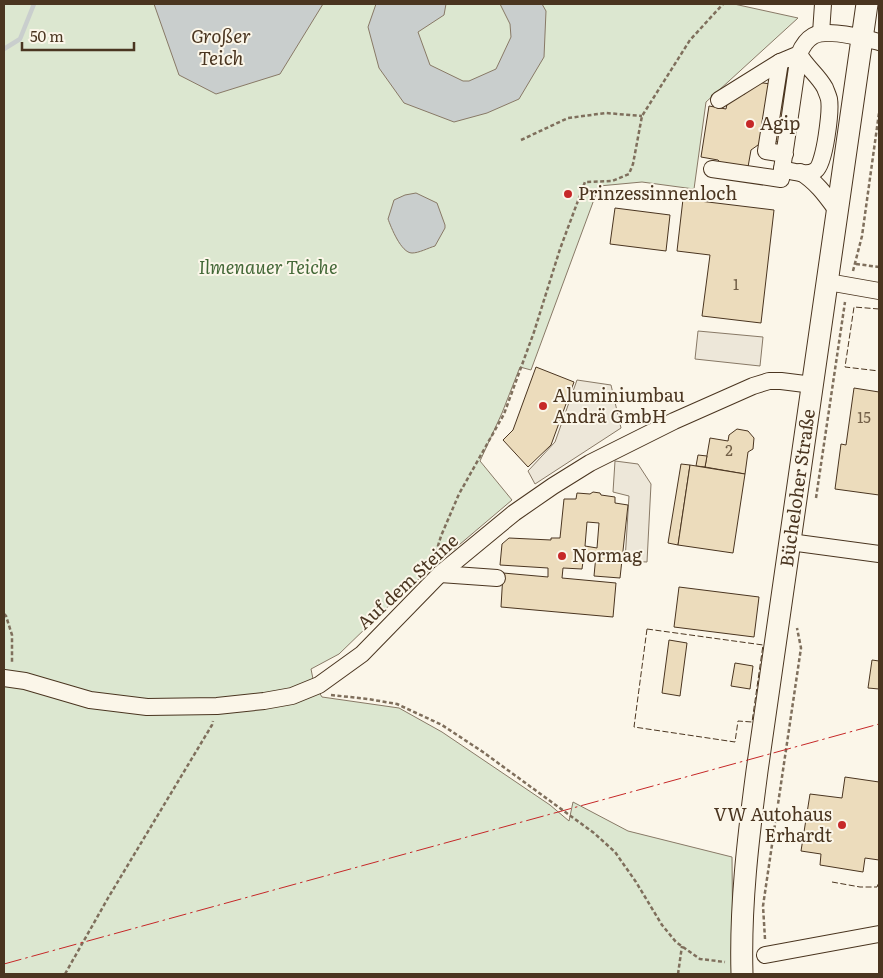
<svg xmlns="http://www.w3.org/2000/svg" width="883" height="978" font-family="Literata,serif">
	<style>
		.green { fill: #dce7d0; stroke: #887966 }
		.parking { fill: #ede7d9; stroke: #887966 }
		.water { fill: #c9cecd; stroke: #887966 }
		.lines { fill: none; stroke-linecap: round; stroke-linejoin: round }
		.stream { stroke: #c9cecd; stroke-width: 4.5 }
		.building { fill: #ecdcbc; stroke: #4a3520; fill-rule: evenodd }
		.minor-casing { stroke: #4a3520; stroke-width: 18 }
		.major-casing { stroke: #4a3520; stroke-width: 23 }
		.path { stroke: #7f6f5c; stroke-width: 2.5; stroke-dasharray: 4 2.5; stroke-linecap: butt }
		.minor { stroke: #fbf6e9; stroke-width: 16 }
		.major { stroke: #fbf6e9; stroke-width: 21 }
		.fence { stroke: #4a3520; stroke-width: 1; stroke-dasharray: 6 2.5; stroke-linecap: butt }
		.power { stroke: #c62828; stroke-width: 1; stroke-dasharray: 18 4 2.5 4; stroke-linecap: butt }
		.poi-dot { fill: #c62828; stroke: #fbf6e9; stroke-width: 2 }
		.labels { text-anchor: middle; stroke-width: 4; stroke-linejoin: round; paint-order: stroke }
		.number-label { font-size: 15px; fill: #725f47 }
		.poi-label { font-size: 18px; fill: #4a3520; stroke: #fbf6e9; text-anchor: start }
		.park-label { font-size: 18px; font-style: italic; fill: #436837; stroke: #fbf6e9 }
		.street-label { font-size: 18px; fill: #4a3520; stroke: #fbf6e9 }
		.water-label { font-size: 19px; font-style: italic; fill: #4a3520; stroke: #fbf6e9 }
	</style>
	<rect width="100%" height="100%" fill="#fbf6e9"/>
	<path class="green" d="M4,4H734L798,18L706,102L694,189L642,182L599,186L531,370L520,367L502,413L480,461L512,500L400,595L339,654L311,669L314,684L322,697L399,708L442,732L550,805L569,821L573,802L628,831L732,857L733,974H4Z"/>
	<g class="parking">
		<path d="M698,331L763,337L760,366L695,359Z"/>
		<path d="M577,380L611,385L621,428L535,484L528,471L555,442Z"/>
		<path d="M615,461L638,464L651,484L647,562L625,561L629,496L613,492Z"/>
	</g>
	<g class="water">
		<path d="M154,4H323L280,74L216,94L179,75Z"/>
		<path d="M376,4H446L444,15L418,32L430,65L463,81H469L496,69L511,37L510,24L500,4H542L546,11L544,57L519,99L487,113L454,122L404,103L379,68L368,27Z"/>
		<path d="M416,193L437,203L445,225V228L435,246C428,248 419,253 412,253C401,253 391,227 388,219L394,200L405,195Z"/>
	</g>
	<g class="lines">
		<path class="stream" d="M4,49L20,39L34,4"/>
	</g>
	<g class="building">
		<path d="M756,82L800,88L792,144L765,140L751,150L748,167L721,163L718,160L701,157L709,106L726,109L727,104L740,93L745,94L746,89Z"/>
		<path d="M683,199L774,210L761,323L702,316L710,255L677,251Z"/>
		<path d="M615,208L670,215L666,251L610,244Z"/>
		<path d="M536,367L574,382L551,445L528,467L503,440L513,430Z"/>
		<path d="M854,388L879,392V495L835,489L841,444L846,445Z"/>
		<path d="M737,429L748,431L754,438L753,449L748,452L745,474L705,467L710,438L728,441L729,435Z"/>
		<path d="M698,455L707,456L705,467L696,466Z"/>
		<path d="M681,464L690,465L678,545L668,543Z"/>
		<path d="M690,465L745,474L733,553L678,545Z"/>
		<path d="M593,492L600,493L601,495L615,497V503L628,505L620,578L594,576L596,555L584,554L582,569L563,568L562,578L616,583L613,617L501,607L503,573L548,577V568L500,565L502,544L509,538L551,540V538H560L564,499H576L577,493L590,494ZM587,522L599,523L597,548L585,546Z"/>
		<path d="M679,587L759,597L754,637L674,627Z"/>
		<path d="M669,640L687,643L680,696L662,693Z"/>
		<path d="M872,660L879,661V689L868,688Z"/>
		<path d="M735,663L753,666L750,689L731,686Z"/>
		<path d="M845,777L879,782V860L865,858L863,872L820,865L821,854L801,851L810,794L842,798Z"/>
	</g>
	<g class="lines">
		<defs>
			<g id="minor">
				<path d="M821,33L823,4"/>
				<path d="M719,100L780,62"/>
				<path d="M785,154L766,151L780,62L799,54C806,67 818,75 825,88C826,91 828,95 829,99C831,110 825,163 816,170C808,177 792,171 782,169L786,143L799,54C802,47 806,40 813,36C827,28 864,38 879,42"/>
				<path d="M712,169L781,179L782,169"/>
				<path d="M800,172C817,182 827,197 838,212"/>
				<path d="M828,282L879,291"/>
				<path d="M790,542L879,554"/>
				<path d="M440,574L497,578"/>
				<path d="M4,678L25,681L90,700L147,707L217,706L264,701L292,696L319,685L362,654L440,574L514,513L553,486L590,463L674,421L753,386L769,381H781L813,385"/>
				<path d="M765,955L879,934"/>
			</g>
			<path id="major" d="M742,974C740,906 748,839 757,771L867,4"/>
		</defs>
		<use href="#minor" class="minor-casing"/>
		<use href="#major" class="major-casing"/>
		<g class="path">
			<path d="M521,140L568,118L606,113L642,116"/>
			<path d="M856,264L879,267"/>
			<path d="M853,271L862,236L879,113"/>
			<path d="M816,498L845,302"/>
			<path d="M434,559L441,536L459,494L504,414L534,332L560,249L585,182L612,181L629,174L633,164L642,116L690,40L723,4"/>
			<path d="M4,614L6,616L12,635V663"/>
			<path d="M331,695L368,699L397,704L442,725L483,752L594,833L615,852L636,882L662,925L676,942L700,959L725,962"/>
			<path d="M765,939L763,906L801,648L797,628"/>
			<path d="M65,974L108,898L212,725L213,721"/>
			<path d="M678,974L682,946"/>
		</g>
		<use href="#minor" class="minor"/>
		<use href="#major" class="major"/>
		<g class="fence">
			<path d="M879,309L854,307L845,367L879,371"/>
			<path d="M647,629L763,645L752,722L738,721L735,742L634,727Z"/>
			<path d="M832,882L860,887H877L879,882"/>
		</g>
		<path class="power" d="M4,964L879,724"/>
	</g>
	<g class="poi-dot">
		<circle cx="750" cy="124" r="5"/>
		<circle cx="568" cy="194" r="5"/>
		<circle cx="543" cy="406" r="5"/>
		<circle cx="562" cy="556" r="5"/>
		<circle cx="842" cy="825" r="5"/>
	</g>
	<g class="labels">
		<g class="number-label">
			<text x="736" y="290">1</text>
			<text x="864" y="423">15</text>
			<text x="729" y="456">2</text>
		</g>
		<g class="poi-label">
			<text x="760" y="130">Agip</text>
			<text x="578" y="200">Prinzessinnenloch</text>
			<text x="553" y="402">Aluminiumbau<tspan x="553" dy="21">Andrä GmbH</tspan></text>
			<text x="572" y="562">Normag</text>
			<text x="832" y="821" text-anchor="end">VW Autohaus<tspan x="832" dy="21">Erhardt</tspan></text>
		</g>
		<g class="park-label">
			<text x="268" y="274">Ilmenauer Teiche</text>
		</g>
		<g class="street-label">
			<text transform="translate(798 488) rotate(-82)" y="6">Bücheloher Straße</text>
			<text transform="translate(408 582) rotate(-43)" y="6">Auf dem Steine</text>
		</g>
		<g class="water-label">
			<text x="221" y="43">Großer<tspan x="221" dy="22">Teich</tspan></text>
		</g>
	</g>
	<rect width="883" height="978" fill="none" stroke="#4a3520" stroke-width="10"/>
	<path d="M22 42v8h112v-8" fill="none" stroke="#4a3520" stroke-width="2.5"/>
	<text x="30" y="42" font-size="15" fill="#4a3520" stroke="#fbf6e9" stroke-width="4" paint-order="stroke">50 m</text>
</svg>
